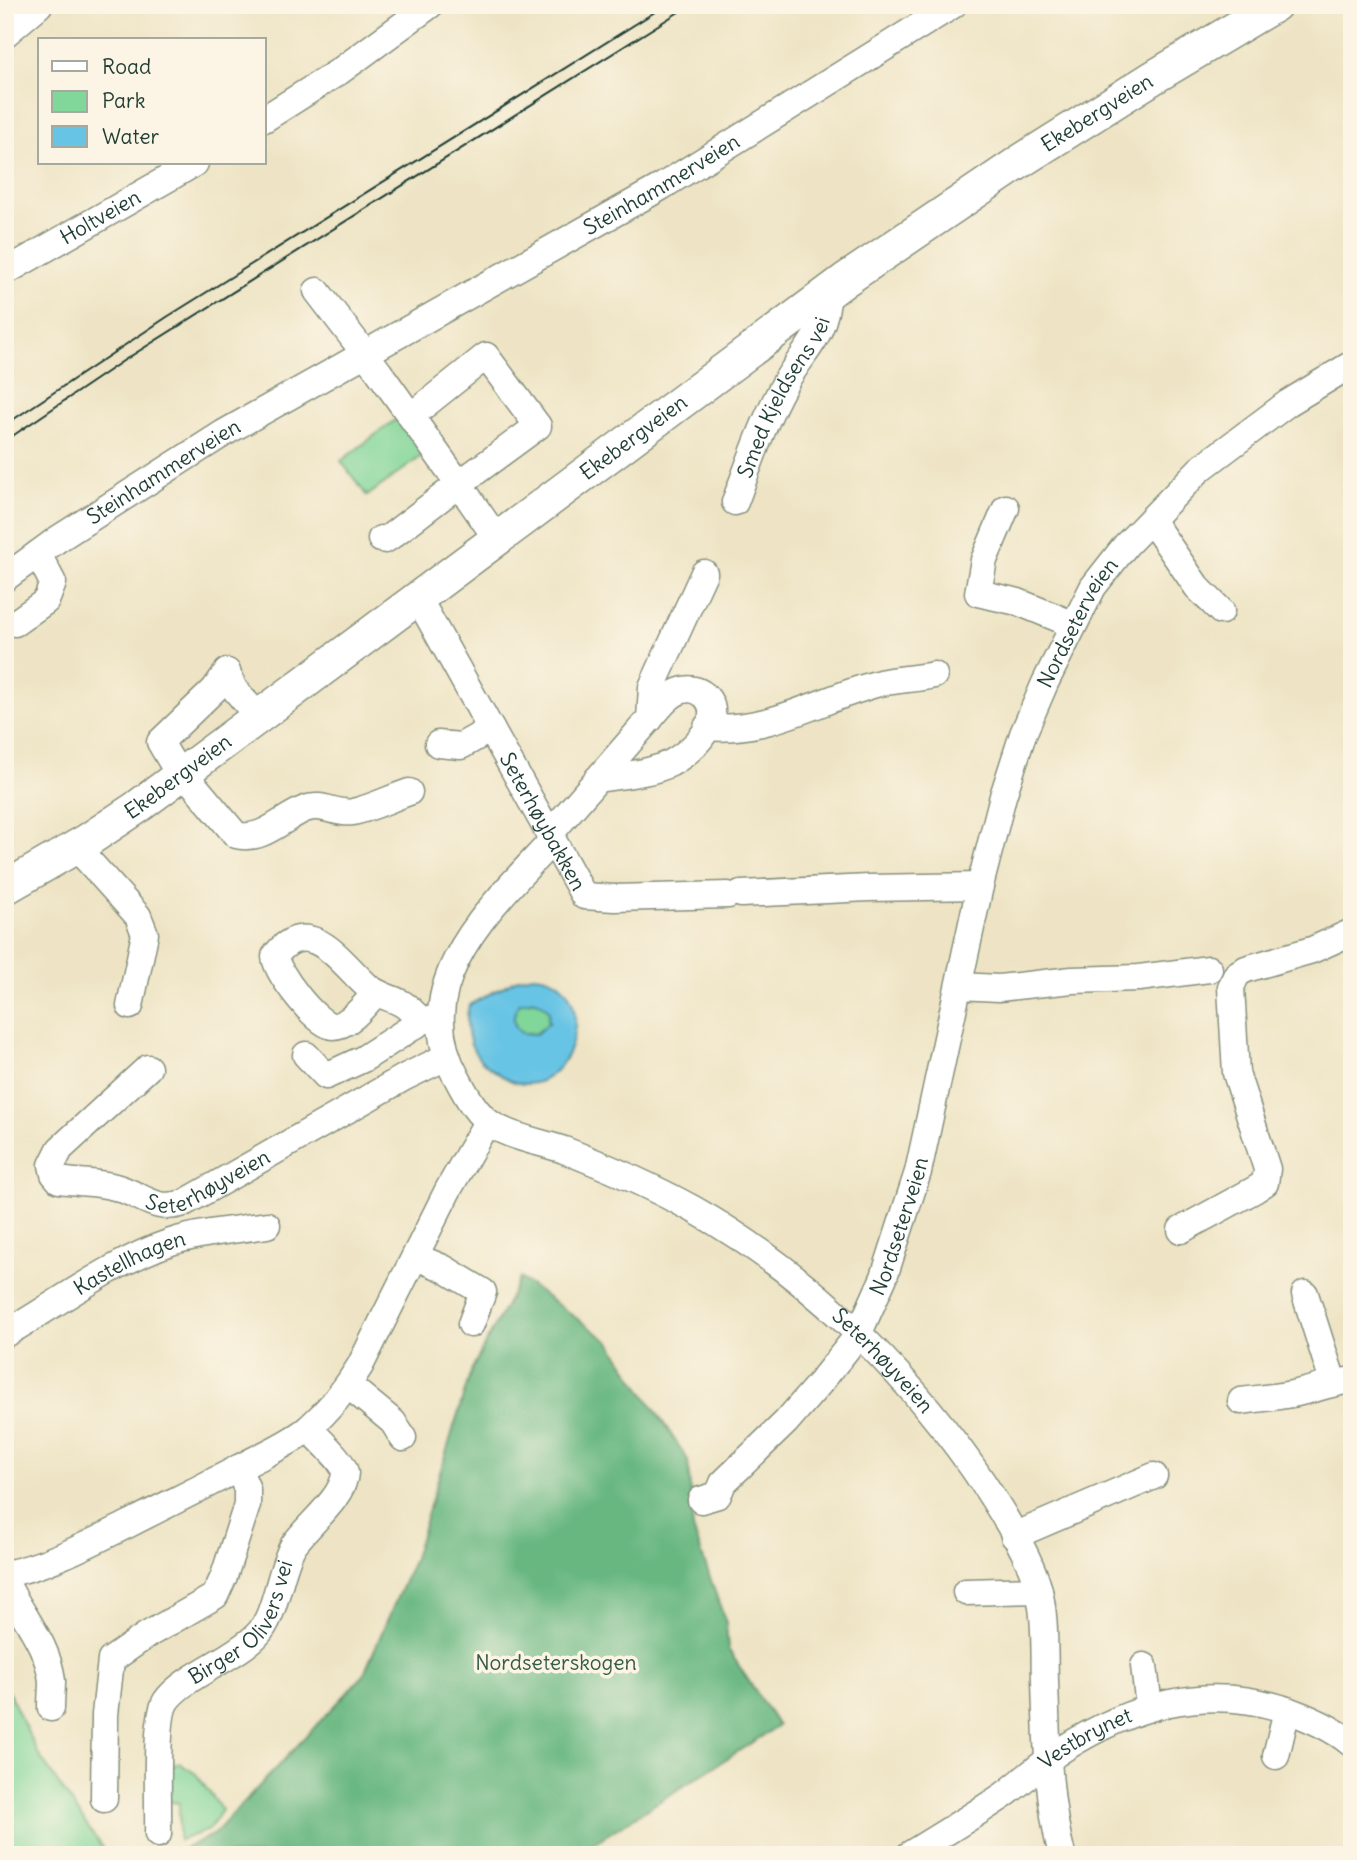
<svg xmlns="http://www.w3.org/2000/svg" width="1357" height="1860" font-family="Delius,sans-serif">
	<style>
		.green { fill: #81d699; stroke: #508a66; stroke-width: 2 }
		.forest { fill: #68b781; stroke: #447a5a; stroke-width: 2 }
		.water { fill: #67c4e5; stroke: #43808c; stroke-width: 2; fill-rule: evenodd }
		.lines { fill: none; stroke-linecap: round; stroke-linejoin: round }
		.minor-casing { stroke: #86907c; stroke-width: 29 }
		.major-casing { stroke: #86907c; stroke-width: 36 }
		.minor { stroke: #fff; stroke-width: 26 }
		.major { stroke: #fff; stroke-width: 33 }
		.tram { stroke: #1f3d34; stroke-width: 2 }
		.labels { text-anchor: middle; stroke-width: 7; stroke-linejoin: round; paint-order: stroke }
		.street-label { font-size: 21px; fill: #1f3d34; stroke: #fcf5e5 }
		.park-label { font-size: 21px; fill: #335c48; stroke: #fcf5e5 }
	</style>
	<rect width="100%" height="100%" fill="#fcf5e5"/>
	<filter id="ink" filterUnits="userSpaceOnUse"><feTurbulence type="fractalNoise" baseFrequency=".0143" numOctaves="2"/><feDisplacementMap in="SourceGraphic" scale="14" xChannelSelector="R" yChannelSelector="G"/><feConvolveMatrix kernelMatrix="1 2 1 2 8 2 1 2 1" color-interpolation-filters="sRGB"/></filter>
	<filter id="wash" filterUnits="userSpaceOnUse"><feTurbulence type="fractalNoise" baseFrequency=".00686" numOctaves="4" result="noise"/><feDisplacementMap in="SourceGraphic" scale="28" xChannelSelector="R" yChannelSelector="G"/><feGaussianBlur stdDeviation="1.57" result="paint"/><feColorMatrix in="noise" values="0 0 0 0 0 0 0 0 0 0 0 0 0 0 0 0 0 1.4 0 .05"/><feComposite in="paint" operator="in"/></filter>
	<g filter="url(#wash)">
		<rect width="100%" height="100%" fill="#eee4c5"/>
		<g class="green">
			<path d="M399,417L430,450L367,496L341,461Z"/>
			<path d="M534,1000L541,1003L549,1011L548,1021L550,1022L536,1034L522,1033C511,1027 512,1012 520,1003Z"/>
			<path d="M5,1684L37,1752L107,1855H5Z"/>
			<path d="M179,1763L196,1774L222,1810L209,1830L179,1840V1803L164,1801V1766Z"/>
		</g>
		<path class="forest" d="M520,1278L610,1342L688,1460L693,1529L726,1623L728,1649L778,1726L575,1855H171L214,1834L363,1676L413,1561L471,1371Z"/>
		<path class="water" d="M533,975C603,977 577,1095 518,1083C505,1080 495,1071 485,1064C468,1050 464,1025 469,1005L519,978ZM534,1000L541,1003L549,1011L548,1022H550L536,1034L522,1033C511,1027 512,1012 520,1003Z"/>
	</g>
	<g filter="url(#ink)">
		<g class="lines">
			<defs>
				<g id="minor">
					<path d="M5,34L39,5"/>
					<path d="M264,119L340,71L430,5"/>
					<path id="s1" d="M5,272L195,163"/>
					<path d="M317,291L379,372L459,484L391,536L385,540L381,539"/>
					<path d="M411,416L486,356L538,426L459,484L497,539"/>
					<path id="s2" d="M735,502C750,462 764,420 785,383C806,347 824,338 828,293"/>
					<path d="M1006,508L984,560L978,593L1018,602L1072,624"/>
					<path d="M1151,520L1197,587L1221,611"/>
					<path id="s3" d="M5,578L58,539L224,433L661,187L953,5"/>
					<path id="s4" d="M418,598L584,896L614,898L728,895"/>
					<path d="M15,623L46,601L53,583L38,554"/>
					<path d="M227,672L233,687L258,717"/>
					<path d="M650,719L652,687L704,573"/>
					<path d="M707,727C771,733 821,698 880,683C898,679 916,679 934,675"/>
					<path d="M438,744L461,746L491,729"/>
					<path d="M184,773L236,835C263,842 282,818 305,809C322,802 336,815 353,812C372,808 391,798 409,792"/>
					<path d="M180,776L160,742L214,690L227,672"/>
					<path d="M549,835L659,708C665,701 671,694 680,691C698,684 717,700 711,720C705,738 687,754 671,763C649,774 621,775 597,779"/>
					<path id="s5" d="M552,841C493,905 404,984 457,1078C466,1095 477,1116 494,1126C514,1138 541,1142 564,1150C608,1167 651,1186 693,1209C803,1271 901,1365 973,1468C993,1497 1029,1553 1038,1587C1046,1616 1044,1650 1045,1681C1047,1740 1047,1797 1062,1855"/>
					<path d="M76,847L138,916L145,934L130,1006"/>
					<path d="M741,894L869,888L980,886"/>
					<path d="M959,986L999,988L1072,980L1139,978L1209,969"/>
					<path d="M376,993C365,1004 350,1026 333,1026C317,1026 275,971 275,956C309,911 342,964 367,986C377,995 389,997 401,1003C409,1007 415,1015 422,1021"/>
					<path d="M306,1055L326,1076L363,1059L422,1021L439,1018"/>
					<path id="s6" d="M148,1068L60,1149L52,1165L54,1174L59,1180C78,1183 97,1182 115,1187C142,1194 154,1213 184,1203L405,1077L446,1057"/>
					<path d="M1181,1230L1256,1189L1265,1183L1267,1169L1236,1073L1231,987L1237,974L1246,969L1312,950L1352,932"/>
					<path d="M416,1257L443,1268L483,1292L471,1324"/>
					<path d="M1305,1294L1333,1382"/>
					<path id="s7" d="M5,1334C59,1303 112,1262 171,1242C202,1232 236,1230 267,1225"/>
					<path d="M348,1385L393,1422L403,1438"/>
					<path d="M1241,1401C1258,1399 1275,1397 1292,1394C1312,1390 1331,1383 1352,1380"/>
					<path id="s8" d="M701,1500L718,1495L723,1483L786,1422L819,1384L858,1335L884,1277L918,1172L980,886L1003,796L1023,734L1045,683L1093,587L1126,545L1200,469L1288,403L1352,364"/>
					<path d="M1014,1536L1154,1476"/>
					<path d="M5,1574C48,1566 90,1543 129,1524C166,1505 203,1487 239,1468C262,1455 288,1445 309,1428C329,1410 346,1389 360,1366L448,1190L487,1122"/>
					<path d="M5,1581C20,1614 48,1643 52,1681C52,1690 51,1699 51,1708"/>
					<path d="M966,1592L1039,1590"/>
					<path d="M1144,1666L1149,1707"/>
					<path d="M1276,1756L1287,1710"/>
					<path d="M104,1799L105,1715L111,1660L147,1635L215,1596L224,1576L247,1505V1489L238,1468"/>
					<path id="s9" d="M158,1834C159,1807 154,1719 166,1701C182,1677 235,1658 257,1635C276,1617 279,1570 293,1546C305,1527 344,1498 345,1473C345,1462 316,1437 309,1428"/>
					<path id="s10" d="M909,1855C941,1835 973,1816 1004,1795C1024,1780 1042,1763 1063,1749C1131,1706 1202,1684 1281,1708C1305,1716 1332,1727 1352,1744"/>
				</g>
				<g id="major">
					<path id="s11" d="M5,888L88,840L136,808L845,280L1024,159L1154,77L1275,5"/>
				</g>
			</defs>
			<use href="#minor" class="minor-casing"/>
			<use href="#major" class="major-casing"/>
			<use href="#minor" class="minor"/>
			<use href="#major" class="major"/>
			<g class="tram">
				<path d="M5,425L167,317L666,5"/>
				<path d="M5,441L123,361L690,5"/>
			</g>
		</g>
	</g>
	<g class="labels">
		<g class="street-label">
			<text dy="7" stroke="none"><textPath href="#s11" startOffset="1340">Ekebergveien</textPath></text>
			<text dy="7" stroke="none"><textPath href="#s3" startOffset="766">Steinhammerveien</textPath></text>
			<text dy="7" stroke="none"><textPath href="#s1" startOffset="110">Holtveien</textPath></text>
			<text dy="7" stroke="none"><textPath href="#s2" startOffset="116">Smed Kjeldsens vei</textPath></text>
			<text dy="7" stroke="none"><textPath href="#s11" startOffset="774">Ekebergveien</textPath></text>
			<text dy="7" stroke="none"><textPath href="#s3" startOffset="191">Steinhammerveien</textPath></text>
			<text dy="7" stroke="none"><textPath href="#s8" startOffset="980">Nordseterveien</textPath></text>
			<text dy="7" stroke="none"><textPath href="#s11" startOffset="206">Ekebergveien</textPath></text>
			<text dy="7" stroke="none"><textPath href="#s4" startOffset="256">Seterhøybakken</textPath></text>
			<text dy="7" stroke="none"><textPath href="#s6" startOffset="313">Seterhøyveien</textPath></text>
			<text dy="7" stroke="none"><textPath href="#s8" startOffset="348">Nordseterveien</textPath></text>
			<text dy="7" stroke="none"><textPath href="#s7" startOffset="144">Kastellhagen</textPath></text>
			<text dy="7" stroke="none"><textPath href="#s5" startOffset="798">Seterhøyveien</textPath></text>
			<text dy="7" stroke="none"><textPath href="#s9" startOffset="247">Birger Olivers vei</textPath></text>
			<text dy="7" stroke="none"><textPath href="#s10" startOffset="212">Vestbrynet</textPath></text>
		</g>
		<g class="park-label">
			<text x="556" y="1670">Nordseterskogen</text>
		</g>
	</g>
	<rect width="1357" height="1860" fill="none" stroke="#fcf5e5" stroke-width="28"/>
	<rect x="38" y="38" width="228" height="126" fill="#fcf5e5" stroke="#a4ab9e" stroke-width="2"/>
	<rect x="52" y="61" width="35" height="10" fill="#ffffff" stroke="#a4ab9e" stroke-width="2"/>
	<text x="102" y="74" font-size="21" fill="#1f3d34">Road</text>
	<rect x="52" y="91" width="35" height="21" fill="#81d699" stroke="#a4ab9e" stroke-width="2"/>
	<text x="102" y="108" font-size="21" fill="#1f3d34">Park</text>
	<rect x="52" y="126" width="35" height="21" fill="#67c4e5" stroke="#a4ab9e" stroke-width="2"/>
	<text x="102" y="144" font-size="21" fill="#1f3d34">Water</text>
</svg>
